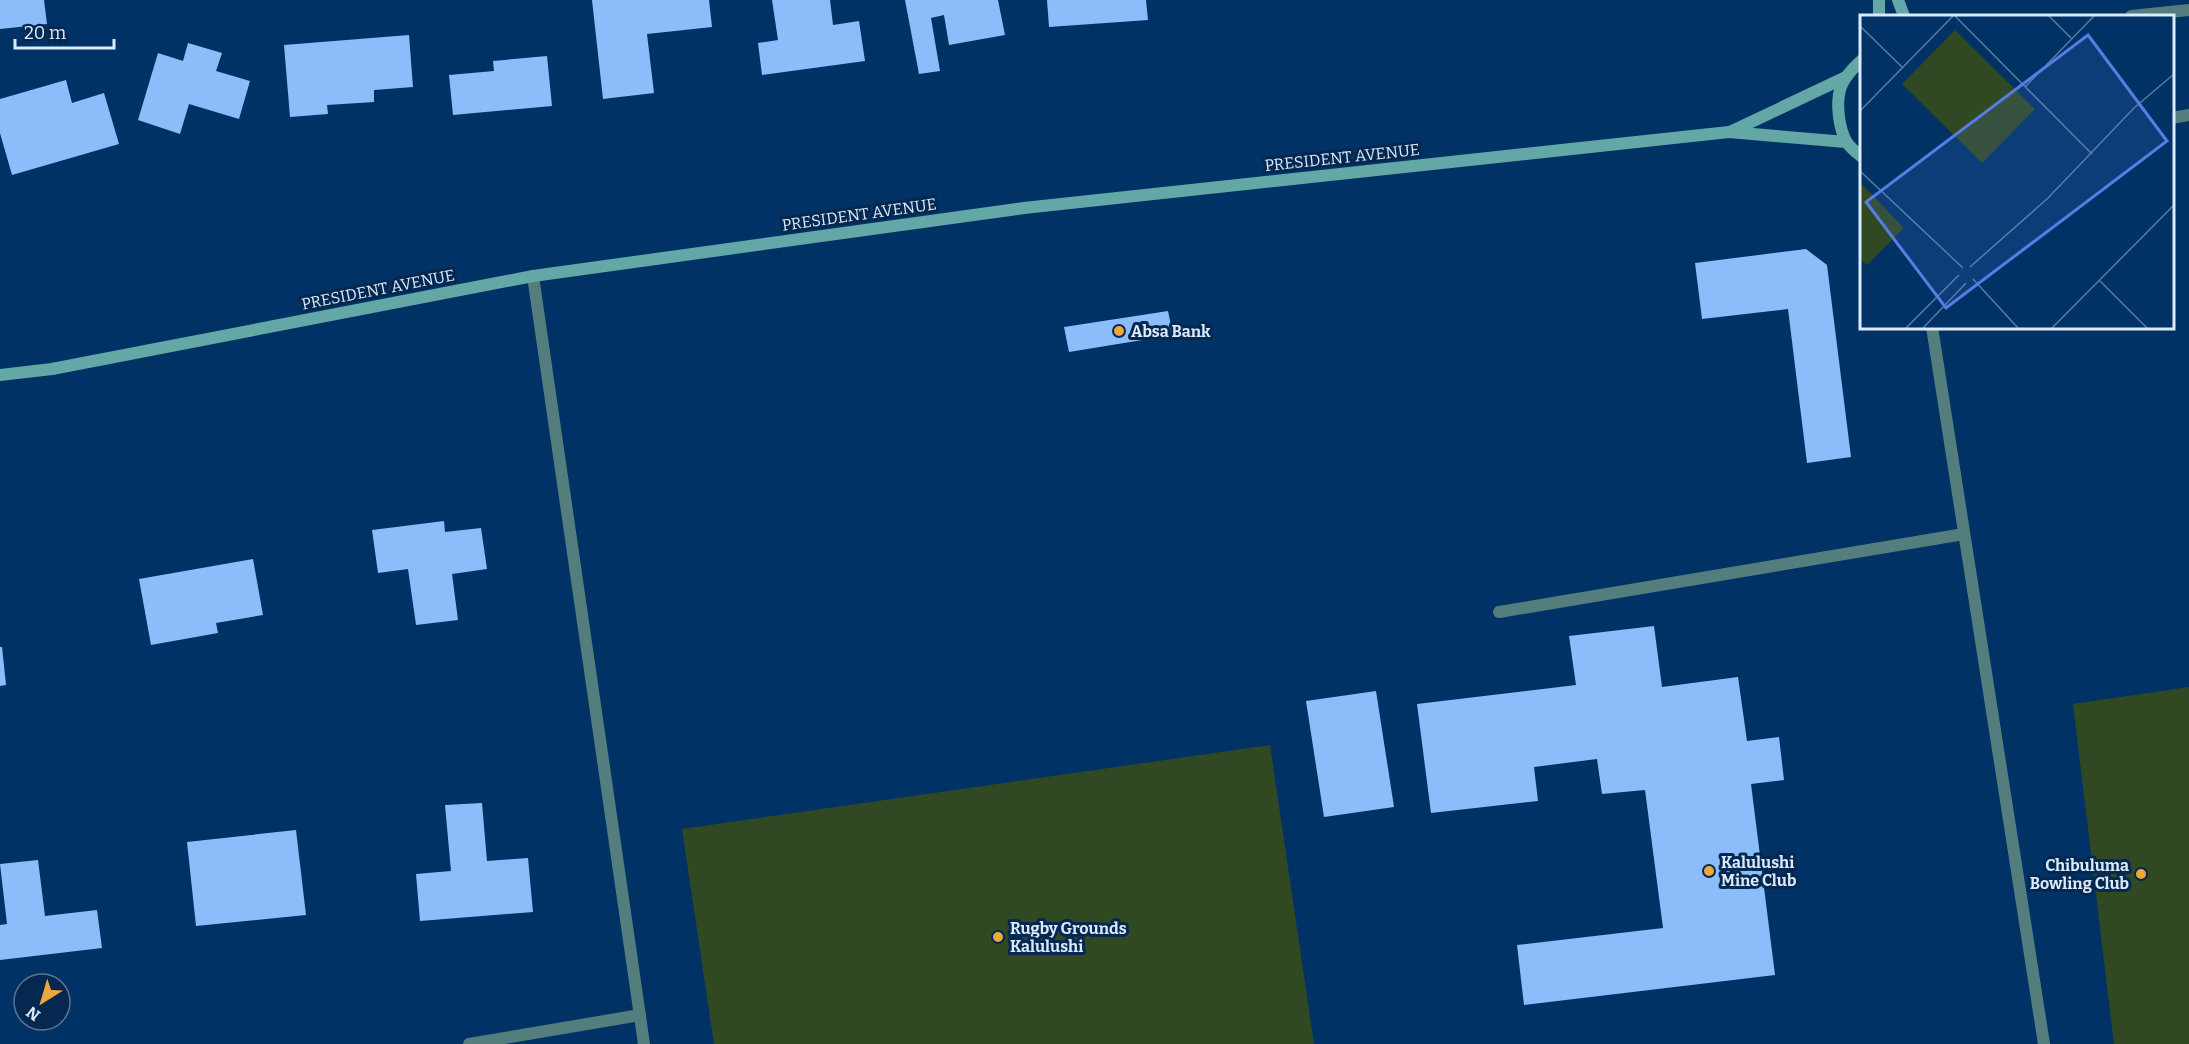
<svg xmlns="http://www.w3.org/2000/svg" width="2189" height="1044" font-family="Bitter,serif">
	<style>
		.green { fill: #314923 }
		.building { fill: #8bbdfb }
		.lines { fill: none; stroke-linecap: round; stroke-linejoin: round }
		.lane { stroke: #547e7d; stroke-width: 12 }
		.street { stroke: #547e7d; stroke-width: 12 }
		.secondary { stroke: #63a8a7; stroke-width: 12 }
		.poi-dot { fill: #eda83b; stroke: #052850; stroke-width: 2 }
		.labels { text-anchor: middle; stroke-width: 6; stroke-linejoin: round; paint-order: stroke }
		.street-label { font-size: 16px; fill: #dbeafd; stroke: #052850 }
		.poi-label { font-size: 16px; font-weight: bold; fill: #dbeafd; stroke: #052850; text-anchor: start }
		.inset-road { fill: none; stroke: #587ca2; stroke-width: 1.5 }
		.view { fill: #567de3; fill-opacity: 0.15; stroke: #567de3; stroke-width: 3 }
		.inset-edge { fill: none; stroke: #dbeafd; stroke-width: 3 }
	</style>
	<rect width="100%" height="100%" fill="#013266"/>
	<g class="green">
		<path d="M2189,687V1044H2114L2073,704Z"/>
		<path d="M1270,745L1314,1044H714L682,829Z"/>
	</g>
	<g class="building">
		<path d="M0,0H44L47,24L0,29Z"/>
		<path d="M592,0H709L712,27L647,34L654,93L603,99Z"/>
		<path d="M772,0H830L833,25L859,21L865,61L762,75L758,43L778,40Z"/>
		<path d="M905,0H998L1005,35L949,45L944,15L931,18L940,71L919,74Z"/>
		<path d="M1047,0H1146L1148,20L1049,27Z"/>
		<path d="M409,35L413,87L374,90V102L327,105L328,114L290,117L284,45Z"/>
		<path d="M188,43L222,53L216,71L250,81L239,119L189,104L180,134L138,120L158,53L183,61Z"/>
		<path d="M547,56L552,106L453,115L449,75L494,71L493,61Z"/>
		<path d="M66,80L72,103L104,93L119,144L12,175L0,133V99Z"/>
		<path d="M1806,249L1827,265L1851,457L1807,463L1788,309L1702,319L1695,263Z"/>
		<path d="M1168,311L1173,335L1069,352L1064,327Z"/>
		<path d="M444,521L445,532L481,528L487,569L452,574L458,620L416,625L408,569L378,573L372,530Z"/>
		<path d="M253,559L263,615L216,623L218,633L151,645L139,579Z"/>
		<path d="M1654,626L1662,687L1738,677L1747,741L1779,737L1784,780L1751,784L1775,975L1524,1005L1517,945L1663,928L1645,790L1602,794L1597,759L1534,767L1538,801L1431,813L1417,704L1576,685L1569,636Z"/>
		<path d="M0,647H2L6,685L0,686Z"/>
		<path d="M1376,691L1394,807L1324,817L1306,701Z"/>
		<path d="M482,803L487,861L528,858L533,912L420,921L416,874L451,871L445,805Z"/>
		<path d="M296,830L306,915L196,926L187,842Z"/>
		<path d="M38,860L45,916L97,910L102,948L0,960V925L7,924L0,864Z"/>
	</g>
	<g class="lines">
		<path class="lane" d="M1499,612L1964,534"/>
		<g class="street">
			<path d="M2131,16L2189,10"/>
			<path d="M2172,118L2189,115"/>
			<path d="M533,276L644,1044"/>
			<path d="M1932,327L2044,1044"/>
			<path d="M469,1044L640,1015"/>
		</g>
		<g class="secondary">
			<path d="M1898,0L1904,16"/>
			<path d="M1879,16V0"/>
			<path d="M1862,60C1853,68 1843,78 1840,90C1836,104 1839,128 1846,141C1849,147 1857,153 1862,157"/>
			<path d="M1730,132L1846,77"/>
			<path d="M0,375L52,369L533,276L1024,208L1729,132L1846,142"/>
		</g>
	</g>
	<g class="poi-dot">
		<circle cx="1119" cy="331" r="6"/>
		<circle cx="1709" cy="871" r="6"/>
		<circle cx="2141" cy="874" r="6"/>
		<circle cx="998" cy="937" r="6"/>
	</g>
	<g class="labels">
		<g class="street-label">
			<text transform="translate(1342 157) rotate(-6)" y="6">PRESIDENT AVENUE</text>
			<text transform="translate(859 214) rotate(-8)" y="6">PRESIDENT AVENUE</text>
			<text transform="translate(378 289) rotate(-11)" y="6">PRESIDENT AVENUE</text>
		</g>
		<g class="poi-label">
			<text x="1131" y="337">Absa Bank</text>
			<text x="1721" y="868">Kalulushi<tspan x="1721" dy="18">Mine Club</tspan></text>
			<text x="2129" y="871" text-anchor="end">Chibuluma<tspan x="2129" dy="18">Bowling Club</tspan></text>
			<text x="1010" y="934">Rugby Grounds<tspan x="1010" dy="18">Kalulushi</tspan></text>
		</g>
	</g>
	<g transform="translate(1860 15)">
		<rect width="314" height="314" fill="#013266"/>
		<path d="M95,15L175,94L122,148L42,69ZM0,167L44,213L7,250L0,244Z" fill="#314923"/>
		<path class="inset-road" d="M95,1L232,139M189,1L211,23M0,11L43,53M165,72L234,1M0,96L93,1M0,156L103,253M110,252L188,183L274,93L314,59M113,264L158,313M239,265L287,313M46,313L99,260M63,313L106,268M192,313L314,190"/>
		<path class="view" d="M228,20L307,126L86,293L6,187Z"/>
		<rect width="314" height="314" class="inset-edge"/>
	</g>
	<g transform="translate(42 1002) rotate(217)"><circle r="28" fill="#052850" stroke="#5b7695" stroke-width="1.5"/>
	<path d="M0-4.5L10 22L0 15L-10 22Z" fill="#eda83b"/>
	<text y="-9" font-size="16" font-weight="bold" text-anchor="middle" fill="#dbeafd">N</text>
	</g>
	<path d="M15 39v9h99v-9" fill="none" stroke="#dbeafd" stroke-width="3"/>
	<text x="24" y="39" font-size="18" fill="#dbeafd" stroke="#052850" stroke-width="4.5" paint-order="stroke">20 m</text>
</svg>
